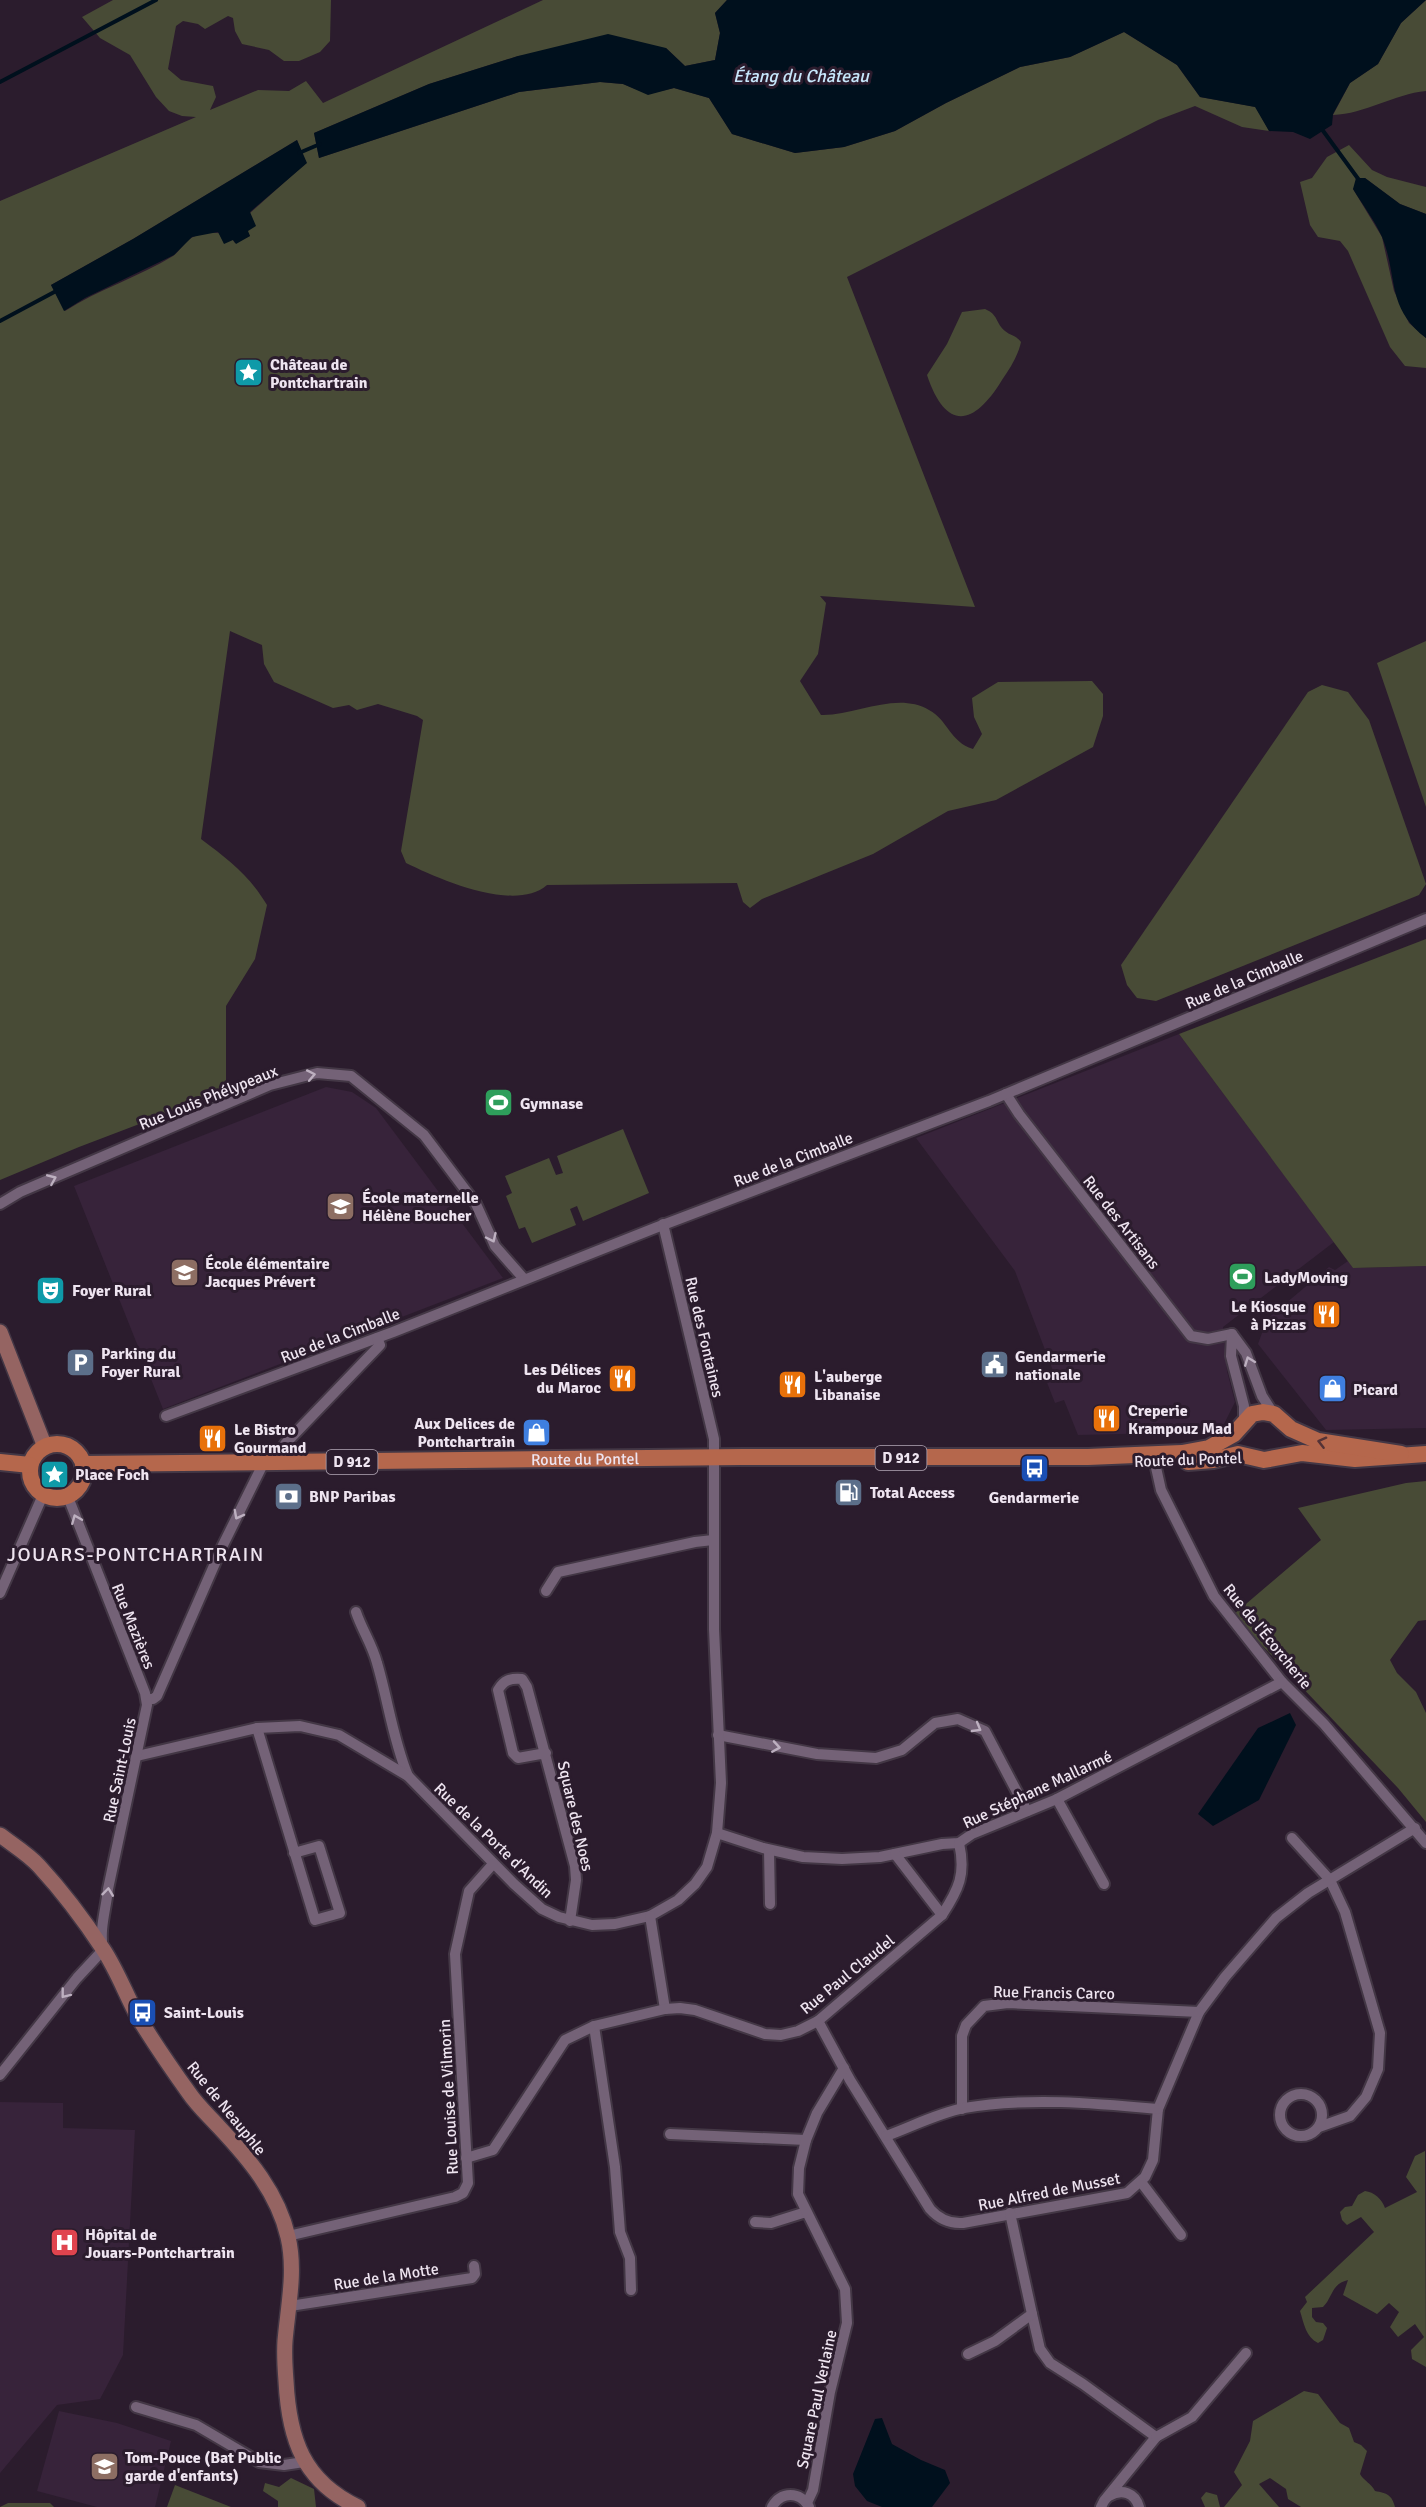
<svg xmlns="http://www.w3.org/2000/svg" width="1426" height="2507" font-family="Signika,sans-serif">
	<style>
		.built { fill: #37233a }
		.green { fill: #484b36; fill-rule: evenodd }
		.water { fill: #00101d }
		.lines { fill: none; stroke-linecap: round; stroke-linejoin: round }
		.stream { stroke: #00101d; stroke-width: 4 }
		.street-casing { stroke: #433745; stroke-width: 14 }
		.secondary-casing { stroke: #433745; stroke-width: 18 }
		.primary-casing { stroke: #433745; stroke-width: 20 }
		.street { stroke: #746277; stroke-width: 10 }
		.secondary { stroke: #956462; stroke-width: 15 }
		.primary { stroke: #b5674c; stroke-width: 16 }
		.oneway { stroke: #bdb0c0 }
		.oneway2 { stroke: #543236 }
		.labels { text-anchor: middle; stroke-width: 6; stroke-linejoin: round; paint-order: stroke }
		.shield { fill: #2b1c2d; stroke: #b4a8b6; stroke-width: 1.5 }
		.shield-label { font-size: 15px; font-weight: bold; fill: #eee4f0 }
		.poi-label { font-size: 16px; font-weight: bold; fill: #eee4f0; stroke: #2b1c2d; text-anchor: start }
		.street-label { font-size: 16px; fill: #eee4f0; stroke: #2b1c2d }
		.water-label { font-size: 18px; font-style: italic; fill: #c7e7fb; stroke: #2b1c2d }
		.quarter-label { font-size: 20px; letter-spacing: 1.5px; fill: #eee4f0; stroke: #2b1c2d }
	</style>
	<rect width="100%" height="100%" fill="#2b1c2d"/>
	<g class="built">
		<path d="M1179,1034L1334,1242L1223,1327L1227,1371L1235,1402L1224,1424L1205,1432L1078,1435L1064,1400L1055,1403L1046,1380L1055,1376L1015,1271L916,1138Z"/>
		<path d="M326,1087L352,1092L376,1108L503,1278L163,1409L74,1186Z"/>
		<path d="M1348,1261L1353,1268L1426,1266V1428L1326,1430L1258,1344L1267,1319L1329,1267L1335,1270Z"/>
		<path d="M0,2102L63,2103V2128L135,2130L123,2355L100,2399L57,2405L0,2473Z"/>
		<path d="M59,2411L117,2423L171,2441L155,2507H97L37,2491Z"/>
	</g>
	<g class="green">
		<path d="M113,0H331L330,41L320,52L299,61H284L269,50L242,44L235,31L233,18L228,16L205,29L198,24L183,21L176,26L168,69L181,80L213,86L216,97L210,110L258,90L289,91L306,81L323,103L543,0H727L715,13L720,33L715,60L685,66L666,48L518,56L429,84L314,133L319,158L519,92L600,82L623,84L648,94L674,88L709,98L732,134L795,153L844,147L895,131L946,103L1020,67L1070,57L1124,32L1177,65L1200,97L1256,107L1269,131L1242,127L1195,106L1158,120L847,277L975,607L820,596L826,603L818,654L800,681L821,715C856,716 896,691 929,710C948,720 950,742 973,749L982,734L974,717L972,698L998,682L1092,681L1103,694V716L1093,747L996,800L948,811L873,854L762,899L750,908L743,902L737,883L547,885C515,913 439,879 406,863L401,851L423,720L417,716L378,704L357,710L349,705L333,708L274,682L264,664L262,645L230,631L201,839C229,860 249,875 267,905L255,959L226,1006V1091L79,1147L0,1180V201L196,117L182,116L169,111L156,97L130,55L100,38L82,17ZM297,140L306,163L250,213L247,231L250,236L235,243C228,230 206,231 193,237C185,241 180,251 173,256C139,277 99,289 65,311L51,285L133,239Z"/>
		<path d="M1426,0V91C1394,94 1365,114 1333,115L1350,83L1378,64L1401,23Z"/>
		<path d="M1349,145L1372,170L1387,177L1426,187V214L1400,204L1365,178L1353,189L1382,237L1394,291L1409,323L1426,338V368L1405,366L1390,347L1348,251L1340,241L1318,237L1310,225L1300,182L1312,178L1327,157Z"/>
		<path d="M985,309C999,315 995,323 1005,331C1011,336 1016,335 1021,342C1018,356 1010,368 1002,380C974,426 946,432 927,375L947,344L962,312Z"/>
		<path d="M1426,641V807L1377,663Z"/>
		<path d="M1322,685L1348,692L1369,720L1426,884L1419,895L1156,1001L1137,998L1127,985L1121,965L1308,692Z"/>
		<path d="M1426,939V1266L1353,1268L1179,1034Z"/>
		<path d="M623,1129L649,1193L583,1221L577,1206L570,1209L576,1225L532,1243L525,1227L519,1229L506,1196L512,1193L505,1176L549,1158L556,1175L563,1173L557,1156Z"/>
		<path d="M1426,1481V1620L1418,1621L1390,1660L1397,1673L1416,1692L1426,1713V1822L1398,1788L1233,1615L1321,1540L1298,1508L1406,1483Z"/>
		<path d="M1425,2151L1426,2367L1412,2359L1411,2350L1424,2337L1415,2324L1398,2337L1390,2327L1399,2312L1389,2303L1377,2314L1343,2295L1348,2280C1331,2284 1333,2297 1323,2307L1312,2308V2317L1316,2322L1323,2323L1327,2328L1323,2340L1318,2343C1306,2337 1304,2324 1300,2311L1307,2302L1305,2297L1374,2232L1361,2217L1347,2225L1342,2220L1340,2212L1345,2207L1352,2206L1358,2195L1365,2191C1374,2192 1382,2199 1385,2208L1417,2192L1406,2177L1415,2156Z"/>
		<path d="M1304,2391L1318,2394L1340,2423L1349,2428L1354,2442L1361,2445L1367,2451L1360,2474C1364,2481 1371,2483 1375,2491C1387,2493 1392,2495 1395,2507H1301L1288,2499L1286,2489L1270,2478L1259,2484L1279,2507H1224L1242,2485L1234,2472L1250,2441L1253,2421Z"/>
		<path d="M291,2478L314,2489L316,2507H278V2501L263,2491L265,2483L279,2487Z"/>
		<path d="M175,2485L231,2507H167Z"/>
		<path d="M1206,2492L1217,2495L1220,2507H1205L1201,2498Z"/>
		<path d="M8,2503H50L54,2507H0Z"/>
	</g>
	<g class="water">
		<path d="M727,0H1426L1401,23L1378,64L1350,83L1333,114L1332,125L1310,139L1293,132L1269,131L1255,107L1200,97L1177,65L1124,32L1070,57L1020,67L946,103L895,131L844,147L795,153L732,134L709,98L674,88L648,95L623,84L600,82L519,92L319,158L314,133L429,84L518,56L608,34L666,48L685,66L715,60L720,33L715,13Z"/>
		<path d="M297,140L307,163L250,212L256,226L248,231L250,236L236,244L233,240L224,244L218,232L192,237L174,255L85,298L64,311L51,285L133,239Z"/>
		<path d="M1356,178H1365L1400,204L1426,214V338C1386,308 1398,276 1382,237C1375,221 1362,204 1353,189Z"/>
		<path d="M1290,1713L1296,1725L1259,1800L1213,1826L1198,1814L1258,1728Z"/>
		<path d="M882,2418L892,2444L921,2460L945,2470L950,2483L932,2507H882L867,2501L855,2486L853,2474L875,2419Z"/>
	</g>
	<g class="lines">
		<g class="stream">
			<path d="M0,82L156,0"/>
			<path d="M1321,128L1359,180"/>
			<path d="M299,153L320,144"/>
			<path d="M0,321L58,290"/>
		</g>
		<defs>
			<g id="street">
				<path d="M1006,1094L1019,1114L1191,1336L1208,1339L1232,1334"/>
				<path d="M0,1204L20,1192L270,1085L317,1073L351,1076L424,1135L476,1204L495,1246L524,1279"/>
				<path d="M166,1416L393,1332L655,1228L989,1101L1426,919"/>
				<path d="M1244,1422V1406L1231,1356L1232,1334L1246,1353L1262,1396L1273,1413"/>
				<path d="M274,1462L285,1444L380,1345L377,1338"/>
				<path d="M1155,1463L1161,1490L1214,1596L1282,1682L1324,1724L1426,1843"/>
				<path d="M546,1591L558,1572L695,1542L713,1540"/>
				<path d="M0,1593L43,1495"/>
				<path d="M356,1612C362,1630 372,1644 377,1663C388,1700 393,1740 408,1776"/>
				<path d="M147,1699H153L157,1696L223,1545L264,1462"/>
				<path d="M257,1728L315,1920L340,1913L319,1846L294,1853"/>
				<path d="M718,1735L817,1754L876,1758L902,1750L935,1723L958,1719L985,1731L1027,1811"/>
				<path d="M546,1753L518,1758L513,1753L498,1690C504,1680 510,1678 522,1679L527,1687L575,1866L576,1880L570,1921"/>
				<path d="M137,1756L257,1728L300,1726L339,1735L408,1776L514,1884L542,1909L559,1917L592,1925L615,1924L650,1916L678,1900L695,1884L707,1867L717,1833L721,1783L714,1629V1439L663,1224"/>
				<path d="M1057,1799L1104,1884"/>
				<path d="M717,1833L763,1848L803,1857L842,1859L880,1857L942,1844L959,1843L972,1834L1057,1799L1282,1682"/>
				<path d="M1292,1838L1330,1880L1345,1912L1380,2033L1378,2069L1366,2097L1350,2116L1319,2127"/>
				<path d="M769,1850L770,1904"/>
				<path d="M895,1854L942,1915"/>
				<path d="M650,1916L665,2009"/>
				<path d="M818,2021L850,2080L930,2209C939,2219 949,2224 963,2223L1127,2193L1145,2177L1153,2160L1158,2109L1199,2012L1225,1977L1276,1918L1308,1893L1415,1828"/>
				<path d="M594,2026L615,2167L620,2232L630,2258L631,2290"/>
				<path d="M0,2075L77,1978L103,1950C99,1929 106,1910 108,1889L147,1705L145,1693L68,1497"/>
				<circle cx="1301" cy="2115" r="21"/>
				<path d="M962,2109V2036L966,2025L984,2006L1008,2003L1199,2012"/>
				<path d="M670,2134L806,2140"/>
				<path d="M886,2136C911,2127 938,2113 964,2108C1028,2097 1093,2103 1158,2109"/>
				<path d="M466,2158L493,2150L565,2040L594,2026L665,2009L680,2008L695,2010L765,2034L781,2035L798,2031L818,2021L942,1915C959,1889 966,1874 959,1843"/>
				<path d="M1141,2182L1181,2235"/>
				<path d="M755,2222L771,2223L806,2212"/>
				<path d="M288,2236L455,2197L463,2193L468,2183L455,1954L469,1891L493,1864"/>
				<path d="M290,2306L472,2278L475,2274L474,2266"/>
				<path d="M1032,2314L1040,2349L1050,2363L1083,2384L1156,2437L1104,2501L1101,2507"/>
				<path d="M968,2354L995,2341L1032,2314L1010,2213"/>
				<path d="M136,2407L196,2425L259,2462L284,2465L304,2462"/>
				<path d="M1156,2437L1192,2417L1246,2353"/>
				<path d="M1109,2496C1122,2488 1135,2493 1139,2507"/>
				<path d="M807,2503L813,2490L830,2392L847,2323L845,2289L798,2194L799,2168L806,2140L817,2113L844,2068"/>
				<path d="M772,2507C781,2491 800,2491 809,2507"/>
			</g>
			<g id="secondary">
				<path d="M0,1332L45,1447"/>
				<path d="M0,1835C13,1845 28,1854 39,1866C62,1891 84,1920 103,1949C117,1970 126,1995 138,2017C154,2043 171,2068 189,2093C197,2105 209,2116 219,2127C249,2159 278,2193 288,2237C296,2271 288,2306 285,2341C284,2354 285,2368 286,2381C289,2439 303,2481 358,2507"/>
			</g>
			<g id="primary">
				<circle cx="57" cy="1471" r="27"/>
				<path d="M0,1462L30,1465"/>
				<path d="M1188,1462L1213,1460L1238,1454L1264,1460L1302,1453L1355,1459L1426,1454"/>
				<path id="s1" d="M83,1464L741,1457H1088L1182,1453L1209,1448L1234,1434L1252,1414L1263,1412L1274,1414L1291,1429L1318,1441L1401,1454"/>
			</g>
		</defs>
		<use href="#street" class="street-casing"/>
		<use href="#secondary" class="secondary-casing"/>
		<use href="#primary" class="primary-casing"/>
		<use href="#street" class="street"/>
		<use href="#secondary" class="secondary"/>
		<use href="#primary" class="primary"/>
	</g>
	<defs><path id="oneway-chevron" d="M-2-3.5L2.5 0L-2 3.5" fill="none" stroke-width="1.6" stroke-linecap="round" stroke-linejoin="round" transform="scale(1.5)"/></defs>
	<g class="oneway">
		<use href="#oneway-chevron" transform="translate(311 1075) rotate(-11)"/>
		<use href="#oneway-chevron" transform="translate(52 1179) rotate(-23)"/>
		<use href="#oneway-chevron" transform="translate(492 1238) rotate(65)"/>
		<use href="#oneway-chevron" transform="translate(1249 1361) rotate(-111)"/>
		<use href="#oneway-chevron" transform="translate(238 1515) rotate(118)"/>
		<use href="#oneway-chevron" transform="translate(76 1519) rotate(-112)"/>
		<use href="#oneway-chevron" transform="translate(977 1728) rotate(30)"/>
		<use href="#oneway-chevron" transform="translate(776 1747) rotate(9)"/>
		<use href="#oneway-chevron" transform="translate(108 1892) rotate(-83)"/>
		<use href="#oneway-chevron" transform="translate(65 1994) rotate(128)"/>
	</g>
	<use class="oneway2" href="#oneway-chevron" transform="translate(1322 1442) rotate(-166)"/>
	<defs>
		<symbol id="sight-square" viewBox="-11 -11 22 22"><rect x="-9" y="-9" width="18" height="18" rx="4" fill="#0f9aa8" stroke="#2b1c2d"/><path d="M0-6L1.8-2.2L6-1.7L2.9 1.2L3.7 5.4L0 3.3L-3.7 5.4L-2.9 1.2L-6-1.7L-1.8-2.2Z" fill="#fff"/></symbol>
		<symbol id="stadium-square" viewBox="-11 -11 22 22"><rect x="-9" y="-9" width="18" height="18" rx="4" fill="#2e9e5b" stroke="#2b1c2d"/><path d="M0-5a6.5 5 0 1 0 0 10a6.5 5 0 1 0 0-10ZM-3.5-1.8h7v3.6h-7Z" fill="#fff"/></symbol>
		<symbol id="school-square" viewBox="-11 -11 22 22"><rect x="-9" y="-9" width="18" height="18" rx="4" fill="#8d6e63" stroke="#2b1c2d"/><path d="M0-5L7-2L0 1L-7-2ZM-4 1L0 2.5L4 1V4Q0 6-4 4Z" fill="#fff"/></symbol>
		<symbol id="theatre-square" viewBox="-11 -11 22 22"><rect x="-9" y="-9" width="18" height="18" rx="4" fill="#0f9aa8" stroke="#2b1c2d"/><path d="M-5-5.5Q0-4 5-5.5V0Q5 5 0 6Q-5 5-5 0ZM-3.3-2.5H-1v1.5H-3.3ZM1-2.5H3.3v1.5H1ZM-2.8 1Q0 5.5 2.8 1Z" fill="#fff"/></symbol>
		<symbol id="restaurant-square" viewBox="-11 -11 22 22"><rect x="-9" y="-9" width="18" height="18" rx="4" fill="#e8710a" stroke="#2b1c2d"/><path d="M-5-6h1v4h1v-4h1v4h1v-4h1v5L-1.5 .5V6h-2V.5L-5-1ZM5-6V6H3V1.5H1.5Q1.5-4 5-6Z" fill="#fff"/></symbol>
		<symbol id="parking-square" viewBox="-11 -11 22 22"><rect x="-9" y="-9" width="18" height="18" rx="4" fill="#5c6f8a" stroke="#2b1c2d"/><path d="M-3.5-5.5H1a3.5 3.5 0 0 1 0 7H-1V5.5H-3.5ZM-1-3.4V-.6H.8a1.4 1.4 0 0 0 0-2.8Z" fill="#fff"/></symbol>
		<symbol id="civic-square" viewBox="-11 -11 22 22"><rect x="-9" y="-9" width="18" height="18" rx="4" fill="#5c6f8a" stroke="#2b1c2d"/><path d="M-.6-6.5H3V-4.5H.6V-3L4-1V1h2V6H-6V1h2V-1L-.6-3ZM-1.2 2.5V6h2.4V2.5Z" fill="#fff"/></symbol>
		<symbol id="shop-square" viewBox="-11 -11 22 22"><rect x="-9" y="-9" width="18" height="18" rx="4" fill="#3f7fe0" stroke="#2b1c2d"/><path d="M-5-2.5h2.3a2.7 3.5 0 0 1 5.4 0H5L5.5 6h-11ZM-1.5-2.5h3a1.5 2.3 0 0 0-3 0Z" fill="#fff"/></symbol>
		<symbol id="bus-square" viewBox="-11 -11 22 22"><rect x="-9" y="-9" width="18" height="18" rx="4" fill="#1a4fb4" stroke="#2b1c2d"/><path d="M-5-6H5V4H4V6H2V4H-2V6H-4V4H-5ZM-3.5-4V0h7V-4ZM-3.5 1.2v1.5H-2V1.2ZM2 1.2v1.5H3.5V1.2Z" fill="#fff"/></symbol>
		<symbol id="fuel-square" viewBox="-11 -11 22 22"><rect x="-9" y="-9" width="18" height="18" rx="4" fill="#5c6f8a" stroke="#2b1c2d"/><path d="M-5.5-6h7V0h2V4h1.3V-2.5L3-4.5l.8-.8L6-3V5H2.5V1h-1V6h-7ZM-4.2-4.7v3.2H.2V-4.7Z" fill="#fff"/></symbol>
		<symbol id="bank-square" viewBox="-11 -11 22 22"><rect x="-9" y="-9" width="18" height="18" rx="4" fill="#5c6f8a" stroke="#2b1c2d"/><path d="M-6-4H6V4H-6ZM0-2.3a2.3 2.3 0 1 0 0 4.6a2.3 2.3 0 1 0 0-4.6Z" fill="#fff"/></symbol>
		<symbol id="hospital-square" viewBox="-11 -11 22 22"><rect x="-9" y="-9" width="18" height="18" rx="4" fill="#e0444e" stroke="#2b1c2d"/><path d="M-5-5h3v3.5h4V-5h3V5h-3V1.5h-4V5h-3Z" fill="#fff"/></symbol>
	</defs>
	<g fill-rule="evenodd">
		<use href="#sight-square" x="232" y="356" width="33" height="33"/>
		<use href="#stadium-square" x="482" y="1086" width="33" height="33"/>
		<use href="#school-square" x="324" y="1190" width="33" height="33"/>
		<use href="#school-square" x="168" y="1256" width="33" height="33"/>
		<use href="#stadium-square" x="1226" y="1260" width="33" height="33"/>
		<use href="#theatre-square" x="34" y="1274" width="33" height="33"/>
		<use href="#restaurant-square" x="1310" y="1298" width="33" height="33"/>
		<use href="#parking-square" x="64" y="1346" width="33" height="33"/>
		<use href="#civic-square" x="978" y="1348" width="33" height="33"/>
		<use href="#restaurant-square" x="606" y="1362" width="33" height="33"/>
		<use href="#restaurant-square" x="776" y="1368" width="33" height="33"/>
		<use href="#shop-square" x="1316" y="1372" width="33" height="33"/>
		<use href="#restaurant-square" x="1090" y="1402" width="33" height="33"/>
		<use href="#shop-square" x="520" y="1416" width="33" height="33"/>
		<use href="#restaurant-square" x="196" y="1422" width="33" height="33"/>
		<use href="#bus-square" x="1018" y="1452" width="33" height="33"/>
		<use href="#sight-square" x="38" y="1458" width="33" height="33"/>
		<use href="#fuel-square" x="832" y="1476" width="33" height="33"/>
		<use href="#bank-square" x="272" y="1480" width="33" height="33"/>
		<use href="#bus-square" x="126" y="1996" width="33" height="33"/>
		<use href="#hospital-square" x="48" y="2226" width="33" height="33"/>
		<use href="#school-square" x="88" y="2450" width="33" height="33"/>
	</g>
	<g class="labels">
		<g class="shield">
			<rect x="875.5" y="1446" width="51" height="24" rx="4.5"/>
			<rect x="326.5" y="1450" width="51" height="24" rx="4.5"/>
		</g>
		<g class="shield-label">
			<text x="901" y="1463">D 912</text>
			<text x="352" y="1467">D 912</text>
		</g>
		<g class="poi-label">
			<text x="270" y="370">Château de<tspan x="270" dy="18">Pontchartrain</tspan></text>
			<text x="520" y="1109">Gymnase</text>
			<text x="362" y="1203">École maternelle<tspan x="362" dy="18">Hélène Boucher</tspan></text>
			<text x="205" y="1269">École élémentaire<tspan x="205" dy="18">Jacques Prévert</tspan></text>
			<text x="1264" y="1283">LadyMoving</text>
			<text x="72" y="1296">Foyer Rural</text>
			<text x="1306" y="1312" text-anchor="end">Le Kiosque<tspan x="1306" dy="18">à Pizzas</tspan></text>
			<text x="101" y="1359">Parking du<tspan x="101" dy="18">Foyer Rural</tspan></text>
			<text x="1015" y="1362">Gendarmerie<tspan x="1015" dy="18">nationale</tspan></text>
			<text x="601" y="1375" text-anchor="end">Les Délices<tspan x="601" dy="18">du Maroc</tspan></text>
			<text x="814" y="1382">L'auberge<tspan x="814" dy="18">Libanaise</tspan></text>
			<text x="1353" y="1395">Picard</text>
			<text x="1128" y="1416">Creperie<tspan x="1128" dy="18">Krampouz Mad</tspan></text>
			<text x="515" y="1429" text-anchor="end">Aux Delices de<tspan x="515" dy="18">Pontchartrain</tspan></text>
			<text x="234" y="1435">Le Bistro<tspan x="234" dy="18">Gourmand</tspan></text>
			<text x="75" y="1480">Place Foch</text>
			<text x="870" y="1498">Total Access</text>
			<text x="309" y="1502">BNP Paribas</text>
			<text x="1034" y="1503" text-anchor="middle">Gendarmerie</text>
			<text x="164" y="2018">Saint-Louis</text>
			<text x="85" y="2240">Hôpital de<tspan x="85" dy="18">Jouars-Pontchartrain</tspan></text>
			<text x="125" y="2463">Tom-Pouce (Bat Public<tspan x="125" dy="18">garde d'enfants)</tspan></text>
		</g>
		<g class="street-label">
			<text transform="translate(1244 979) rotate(-23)" y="6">Rue de la Cimballe</text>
			<text transform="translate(208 1097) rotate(-22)" y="6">Rue Louis Phélypeaux</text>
			<text transform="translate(793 1159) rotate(-21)" y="6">Rue de la Cimballe</text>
			<text transform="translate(1122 1222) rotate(52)" y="6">Rue des Artisans</text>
			<text transform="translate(340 1335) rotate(-21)" y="6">Rue de la Cimballe</text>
			<text transform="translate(705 1337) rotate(77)" y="6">Rue des Fontaines</text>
			<text transform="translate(1188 1459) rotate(-2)" y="6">Route du Pontel</text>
			<text dy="6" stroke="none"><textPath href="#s1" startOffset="502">Route du Pontel</textPath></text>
			<text transform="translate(134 1626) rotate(68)" y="6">Rue Mazières</text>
			<text transform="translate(1268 1636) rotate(51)" y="6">Rue de l'Écorcherie</text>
			<text transform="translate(119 1770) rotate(-78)" y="6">Rue Saint-Louis</text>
			<text transform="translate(1037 1789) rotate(-25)" y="6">Rue Stéphane Mallarmé</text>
			<text transform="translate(576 1816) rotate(77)" y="6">Square des Noes</text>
			<text transform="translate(494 1840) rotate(44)" y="6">Rue de la Porte d'Andin</text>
			<text transform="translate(847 1974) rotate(-39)" y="6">Rue Paul Claudel</text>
			<text transform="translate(1054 1992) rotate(1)" y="6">Rue Francis Carco</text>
			<text transform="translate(448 2097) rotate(-93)" y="6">Rue Louise de Vilmorin</text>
			<text transform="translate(227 2108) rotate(51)" y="6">Rue de Neauphle</text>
			<text transform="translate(1049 2191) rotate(-11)" y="6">Rue Alfred de Musset</text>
			<text transform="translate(386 2276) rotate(-9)" y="6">Rue de la Motte</text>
			<text transform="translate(816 2399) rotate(-78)" y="6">Square Paul Verlaine</text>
		</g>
		<g class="water-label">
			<text x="801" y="82">Étang du Château</text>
		</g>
		<g class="quarter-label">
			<text x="136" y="1561">JOUARS-PONTCHARTRAIN</text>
		</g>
	</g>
</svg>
